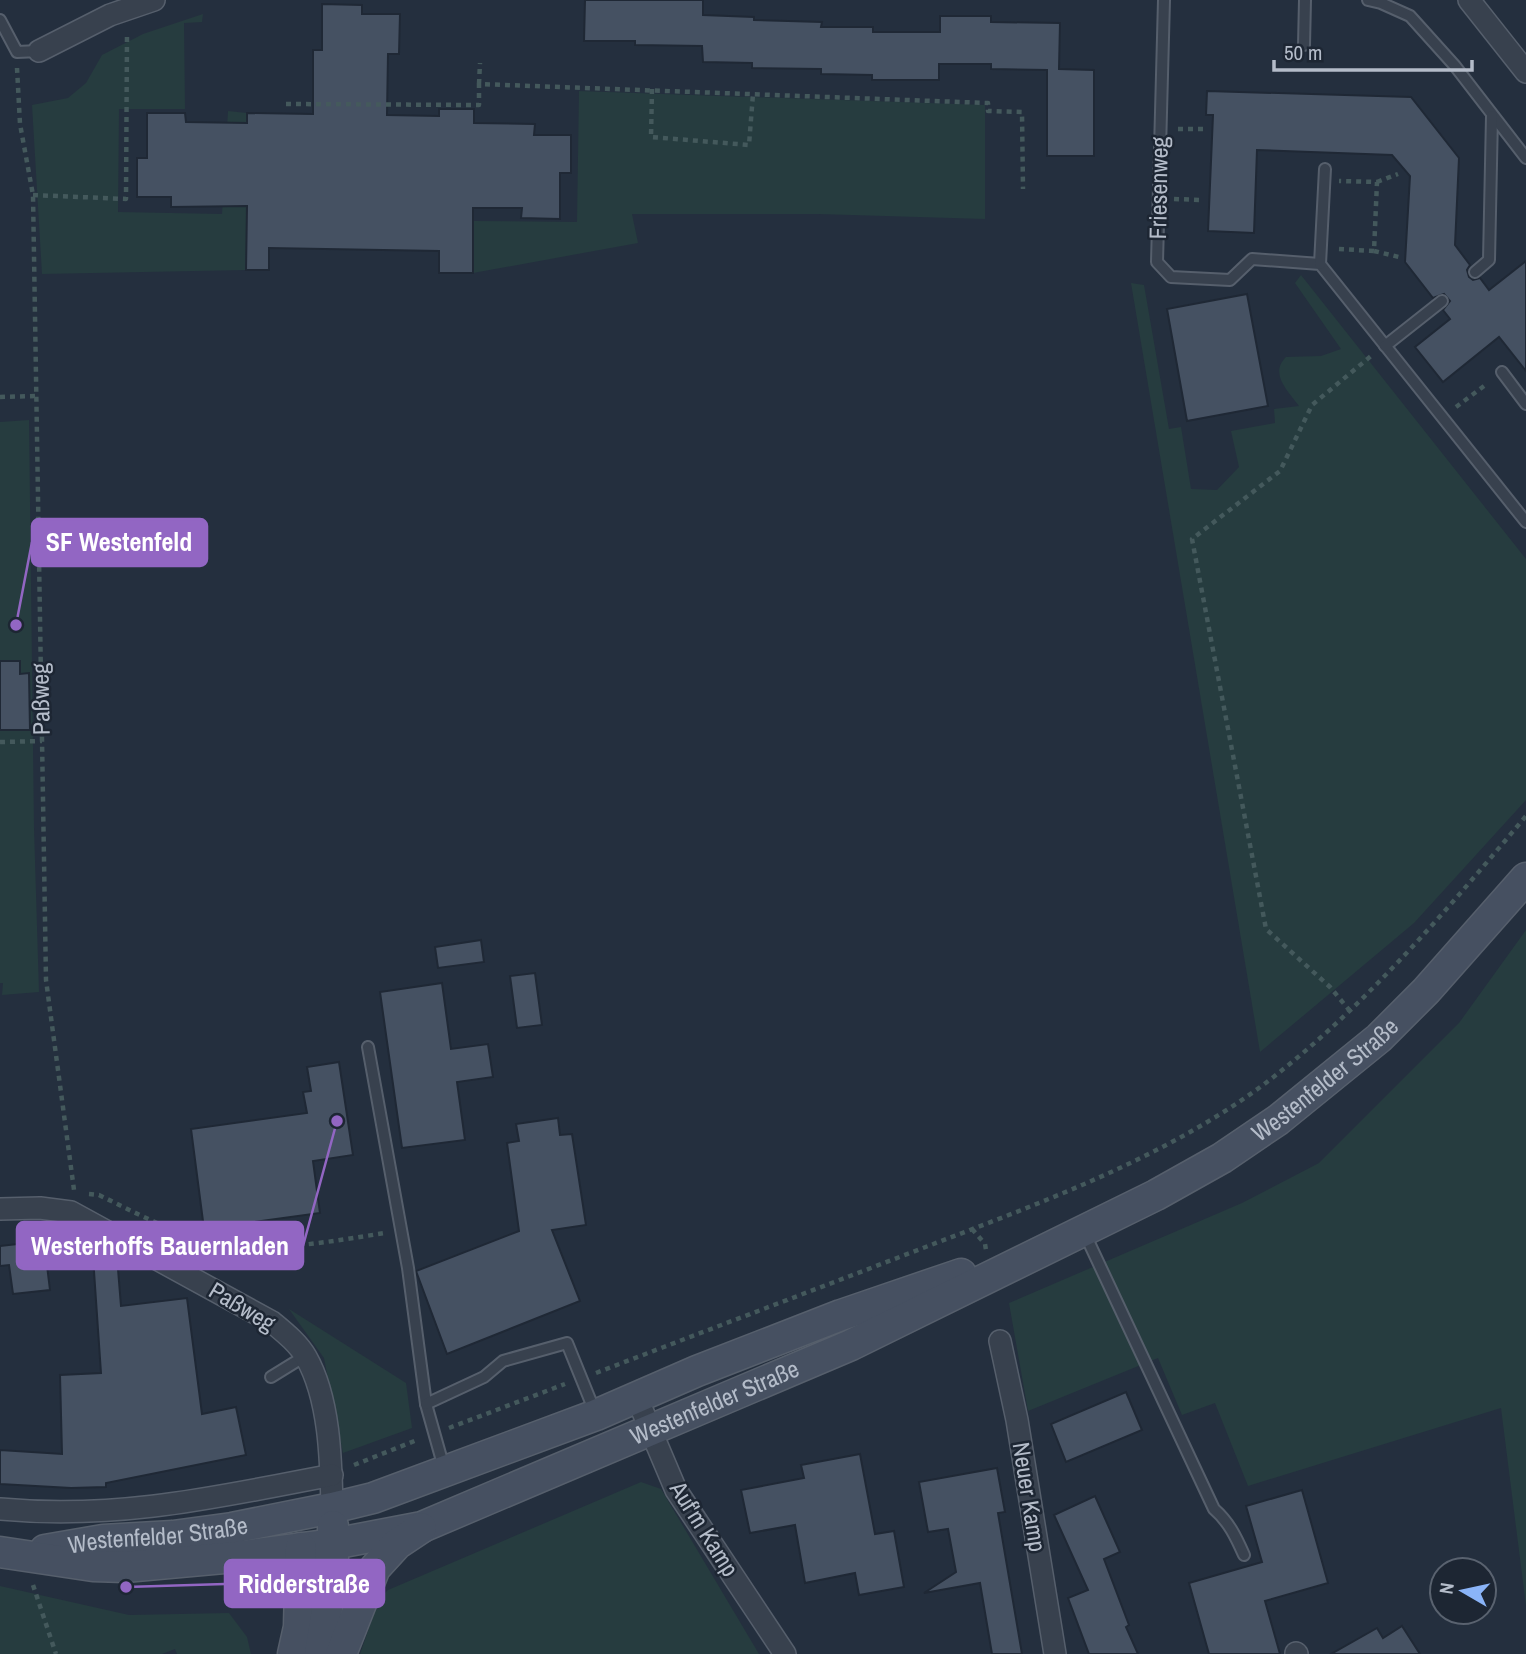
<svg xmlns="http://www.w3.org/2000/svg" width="1526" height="1654" font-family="'Archivo Narrow',sans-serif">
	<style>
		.green { fill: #263c3f }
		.building { fill: #455162; stroke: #1f2835; stroke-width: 2 }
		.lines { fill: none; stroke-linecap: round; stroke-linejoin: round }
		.lane-casing { stroke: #565f6c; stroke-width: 14 }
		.street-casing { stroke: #565f6c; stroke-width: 24 }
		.secondary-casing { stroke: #565f6c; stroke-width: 33 }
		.path { stroke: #44595c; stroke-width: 4.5; stroke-dasharray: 5 5; stroke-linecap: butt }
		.lane { stroke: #38414e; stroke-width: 10 }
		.street { stroke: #38414e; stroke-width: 21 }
		.secondary { stroke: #465061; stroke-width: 30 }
		.labels { text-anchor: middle; stroke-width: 5; stroke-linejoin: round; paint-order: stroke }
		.street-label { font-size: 24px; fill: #b4bcc9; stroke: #1d2633 }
		.leader { fill: none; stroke: #9266c3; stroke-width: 2.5 }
		.callout-dot { fill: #9266c3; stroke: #1d2633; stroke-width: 2.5 }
		.callout { fill: #9266c3; stroke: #9266c3; stroke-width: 2.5 }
		.callout-label { font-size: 26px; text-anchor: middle; font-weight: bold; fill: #fff }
	</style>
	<rect width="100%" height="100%" fill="#242f3e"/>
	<g class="green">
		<path d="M203,14L202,22L184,23L185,109H119L118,212L222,214L228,111L247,113L246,270L42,274L32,105L68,98L86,83L102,55L143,34Z"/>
		<path d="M579,91L985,105V219L818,214H632L638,243L473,273V221L577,222Z"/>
		<path d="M1301,275L1526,559V800L1414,923L1260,1052L1131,283L1144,285L1169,429L1181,427L1191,489L1217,490L1239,467L1231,431L1275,423L1274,409L1299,406C1288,391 1269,374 1286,357L1321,356L1341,349L1295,283Z"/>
		<path d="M29,420L34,828L39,992L2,995L3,983H0V422Z"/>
		<path d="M1526,930V1606L1501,1408L1248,1486L1215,1403L1182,1415L1158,1358L1028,1411L1009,1303L1242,1203L1319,1163L1459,1023Z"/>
		<path d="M289,1309L406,1383L412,1428L343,1453L324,1358Z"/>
		<path d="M641,1482L661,1489L759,1654H360L379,1599L388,1590Z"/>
		<path d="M0,1586L129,1615L229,1613L247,1637L251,1654H177L175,1649L162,1654H0Z"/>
	</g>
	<g class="building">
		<path d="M585,0H703V15L754,17V20L822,22L821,27H873V32H940V16H991V22L1060,23L1059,69L1094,70V156H1047V70L991,69V64H939V80H872V75L821,74V69L752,68V63L703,62L702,46L635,45V41H584Z"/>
		<path d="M322,4L362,5V14H400L399,54H388L387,115L439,116V109H474V123L535,124L534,135H571V173H560V219L521,218L522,208H473V273H439V251L269,248V270H246L247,206L171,207V197H137V158H147V113H185L186,122L247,123V113L313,114V50H322Z"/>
		<path d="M1207,91L1411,97L1459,158L1455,245L1470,265L1467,270L1469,277L1473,280L1480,278L1489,290L1526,261V371L1499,337L1443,382L1415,347L1450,319L1443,310L1450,301L1444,294L1433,298L1405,262L1410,176L1392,155L1257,150L1254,233L1208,231L1213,115H1206Z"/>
		<path d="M1247,294L1268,406L1187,421L1167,309Z"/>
		<path d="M0,661H20V674L29,673L30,730H0Z"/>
		<path d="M481,940L484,962L438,968L435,947Z"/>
		<path d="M535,973L542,1025L517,1028L510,976Z"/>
		<path d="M442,983L451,1049L488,1044L493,1077L457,1082L465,1140L402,1148L380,992Z"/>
		<path d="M339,1062L353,1155L313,1161L320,1213L204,1229L191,1129L307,1113L303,1092L311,1091L307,1067Z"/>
		<path d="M558,1118L560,1135L572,1134L586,1225L552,1230L580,1301L447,1354L416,1271L519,1231L507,1143L519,1141L516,1124Z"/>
		<path d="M44,1241L50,1290L13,1294L9,1265L0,1266V1246Z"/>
		<path d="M93,1257L118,1269L121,1306L187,1298L202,1414L236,1407L246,1455L106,1483V1487L71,1488L0,1484V1450L62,1454L60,1375L101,1373Z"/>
		<path d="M1126,1392L1142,1430L1066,1462L1051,1424Z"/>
		<path d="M860,1454L875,1534L894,1531L904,1587L859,1595L855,1573L805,1583L795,1525L750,1533L741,1490L804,1478L801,1465Z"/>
		<path d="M997,1468L1005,1512L998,1513L1022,1654H992L980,1583L924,1593L956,1572L948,1529L928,1532L919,1482Z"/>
		<path d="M1302,1490L1328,1583L1265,1601L1280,1654H1209L1189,1583L1262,1562L1246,1506Z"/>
		<path d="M1095,1496L1120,1552L1104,1559L1129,1625L1126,1627L1138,1654H1089L1068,1598L1088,1590L1054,1515Z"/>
		<path d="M1402,1626L1420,1654H1331L1377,1628L1383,1638Z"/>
	</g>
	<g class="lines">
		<defs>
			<g id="lane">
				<path d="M1164,0L1157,262L1171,277L1230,280L1252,259L1320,264L1526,522"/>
				<path d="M1368,0L1381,3L1410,16L1455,66L1526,158"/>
				<path d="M0,20L17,52L39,51"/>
				<path d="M1304,45L1305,0"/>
				<path d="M1320,264L1325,169"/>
				<path d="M1475,272L1489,260L1492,116"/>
				<path d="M1385,346L1442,301"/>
				<path d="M1502,372L1526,404"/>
				<path d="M368,1047L408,1268L426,1404L444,1468"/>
				<path d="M1084,1232L1214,1509C1229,1522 1236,1537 1244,1555"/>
				<path d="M271,1377L305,1356"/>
				<path d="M426,1404L484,1377L503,1361L567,1343L595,1412"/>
			</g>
			<g id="street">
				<path d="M1469,0L1526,72"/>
				<path d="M39,51L110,15L154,0"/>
				<path d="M0,1209L40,1208L71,1212L272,1322C284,1332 298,1343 306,1357C330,1399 331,1461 332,1508"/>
				<path d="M1000,1341L1017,1420L1055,1654"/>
				<path d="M637,1398L676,1490L785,1654"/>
				<path d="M0,1509C117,1520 218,1497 332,1475"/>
				<path d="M1296,1653L1297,1654"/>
			</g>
			<g id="secondary">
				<path id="s1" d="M45,1550L103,1540L173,1536L232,1528L332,1508L373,1498L596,1415L697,1371L841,1315L961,1274"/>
				<path id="s2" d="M0,1552L93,1566L125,1567L235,1557L333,1544L422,1527L851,1345L1156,1195L1222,1158L1278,1120L1379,1038L1426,991L1526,878"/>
				<path d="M293,1654L299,1627L301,1548"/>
				<path d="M320,1654L333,1570V1526"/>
				<path d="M341,1654L375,1568L397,1544L421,1528"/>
			</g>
		</defs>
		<use href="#lane" class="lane-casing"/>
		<use href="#street" class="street-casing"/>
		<use href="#secondary" class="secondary-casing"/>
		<g class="path">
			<path d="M17,68L20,124L33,195L46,980L74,1190"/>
			<path d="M479,84L480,63"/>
			<path d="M652,89L651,137L749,145L753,94"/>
			<path d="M286,104L479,105V84L988,103V111L1022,112L1023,189"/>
			<path d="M1178,129H1205"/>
			<path d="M1377,182L1398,174"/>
			<path d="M33,195L126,199L127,34"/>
			<path d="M1174,199L1201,200"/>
			<path d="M1339,249L1374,251L1377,182L1339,181"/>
			<path d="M1374,251L1399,257"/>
			<path d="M0,397L35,396"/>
			<path d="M1456,407L1488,383"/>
			<path d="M0,742L42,741"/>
			<path d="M1350,1011L1330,987L1266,929L1192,539L1280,471L1312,405L1371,356"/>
			<path d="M89,1194L99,1195C136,1213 173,1233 213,1243C265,1254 333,1241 385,1233"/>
			<path d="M972,1229L985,1244L986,1250"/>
			<path d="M596,1373C705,1331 814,1290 923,1248C1040,1203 1166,1158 1267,1082C1366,1006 1446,911 1526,816"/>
			<path d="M449,1428L565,1384"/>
			<path d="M354,1465L417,1440"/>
			<path d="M33,1585L56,1654"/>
		</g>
		<use href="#lane" class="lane"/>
		<use href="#street" class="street"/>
		<use href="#secondary" class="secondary"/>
	</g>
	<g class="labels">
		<g class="street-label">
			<text transform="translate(1159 188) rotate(-89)" y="8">Friesenweg</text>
			<text transform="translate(41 699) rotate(-91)" y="8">Paßweg</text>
			<text dy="8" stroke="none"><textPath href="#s2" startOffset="1437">Westenfelder Straße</textPath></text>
			<text transform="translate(242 1307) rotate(31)" y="8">Paßweg</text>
			<text dy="8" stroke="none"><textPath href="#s2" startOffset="744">Westenfelder Straße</textPath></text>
			<text transform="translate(1029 1497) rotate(81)" y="8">Neuer Kamp</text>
			<text transform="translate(704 1529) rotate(58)" y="8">Auf'm Kamp</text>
			<text dy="8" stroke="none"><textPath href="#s1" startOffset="114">Westenfelder Straße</textPath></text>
		</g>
	</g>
	<path class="leader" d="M16 625L32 542M337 1121L303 1246M126 1587L225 1584"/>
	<g class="callout-dot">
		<circle cx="16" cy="625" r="7"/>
		<circle cx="337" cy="1121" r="7"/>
		<circle cx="126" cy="1587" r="7"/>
	</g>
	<g class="callout">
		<rect x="32" y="519" width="175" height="47" rx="7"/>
		<rect x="17" y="1222" width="286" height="47" rx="7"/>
		<rect x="225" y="1560" width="159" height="47" rx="7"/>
	</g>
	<g class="callout-label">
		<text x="119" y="551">SF Westenfeld</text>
		<text x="160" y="1255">Westerhoffs Bauernladen</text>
		<text x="304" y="1593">Ridderstraße</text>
	</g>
	<g transform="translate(1463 1591) rotate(279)"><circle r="33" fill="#1d2633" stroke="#59626f" stroke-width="2"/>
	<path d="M0-5L12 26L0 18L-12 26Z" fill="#8ab4f8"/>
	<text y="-10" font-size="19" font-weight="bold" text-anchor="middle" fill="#b4bcc9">N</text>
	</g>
	<path d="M1274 60v10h198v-10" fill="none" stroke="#b4bcc9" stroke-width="3.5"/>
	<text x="1284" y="60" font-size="21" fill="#b4bcc9" stroke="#1d2633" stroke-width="5" paint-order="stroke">50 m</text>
</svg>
